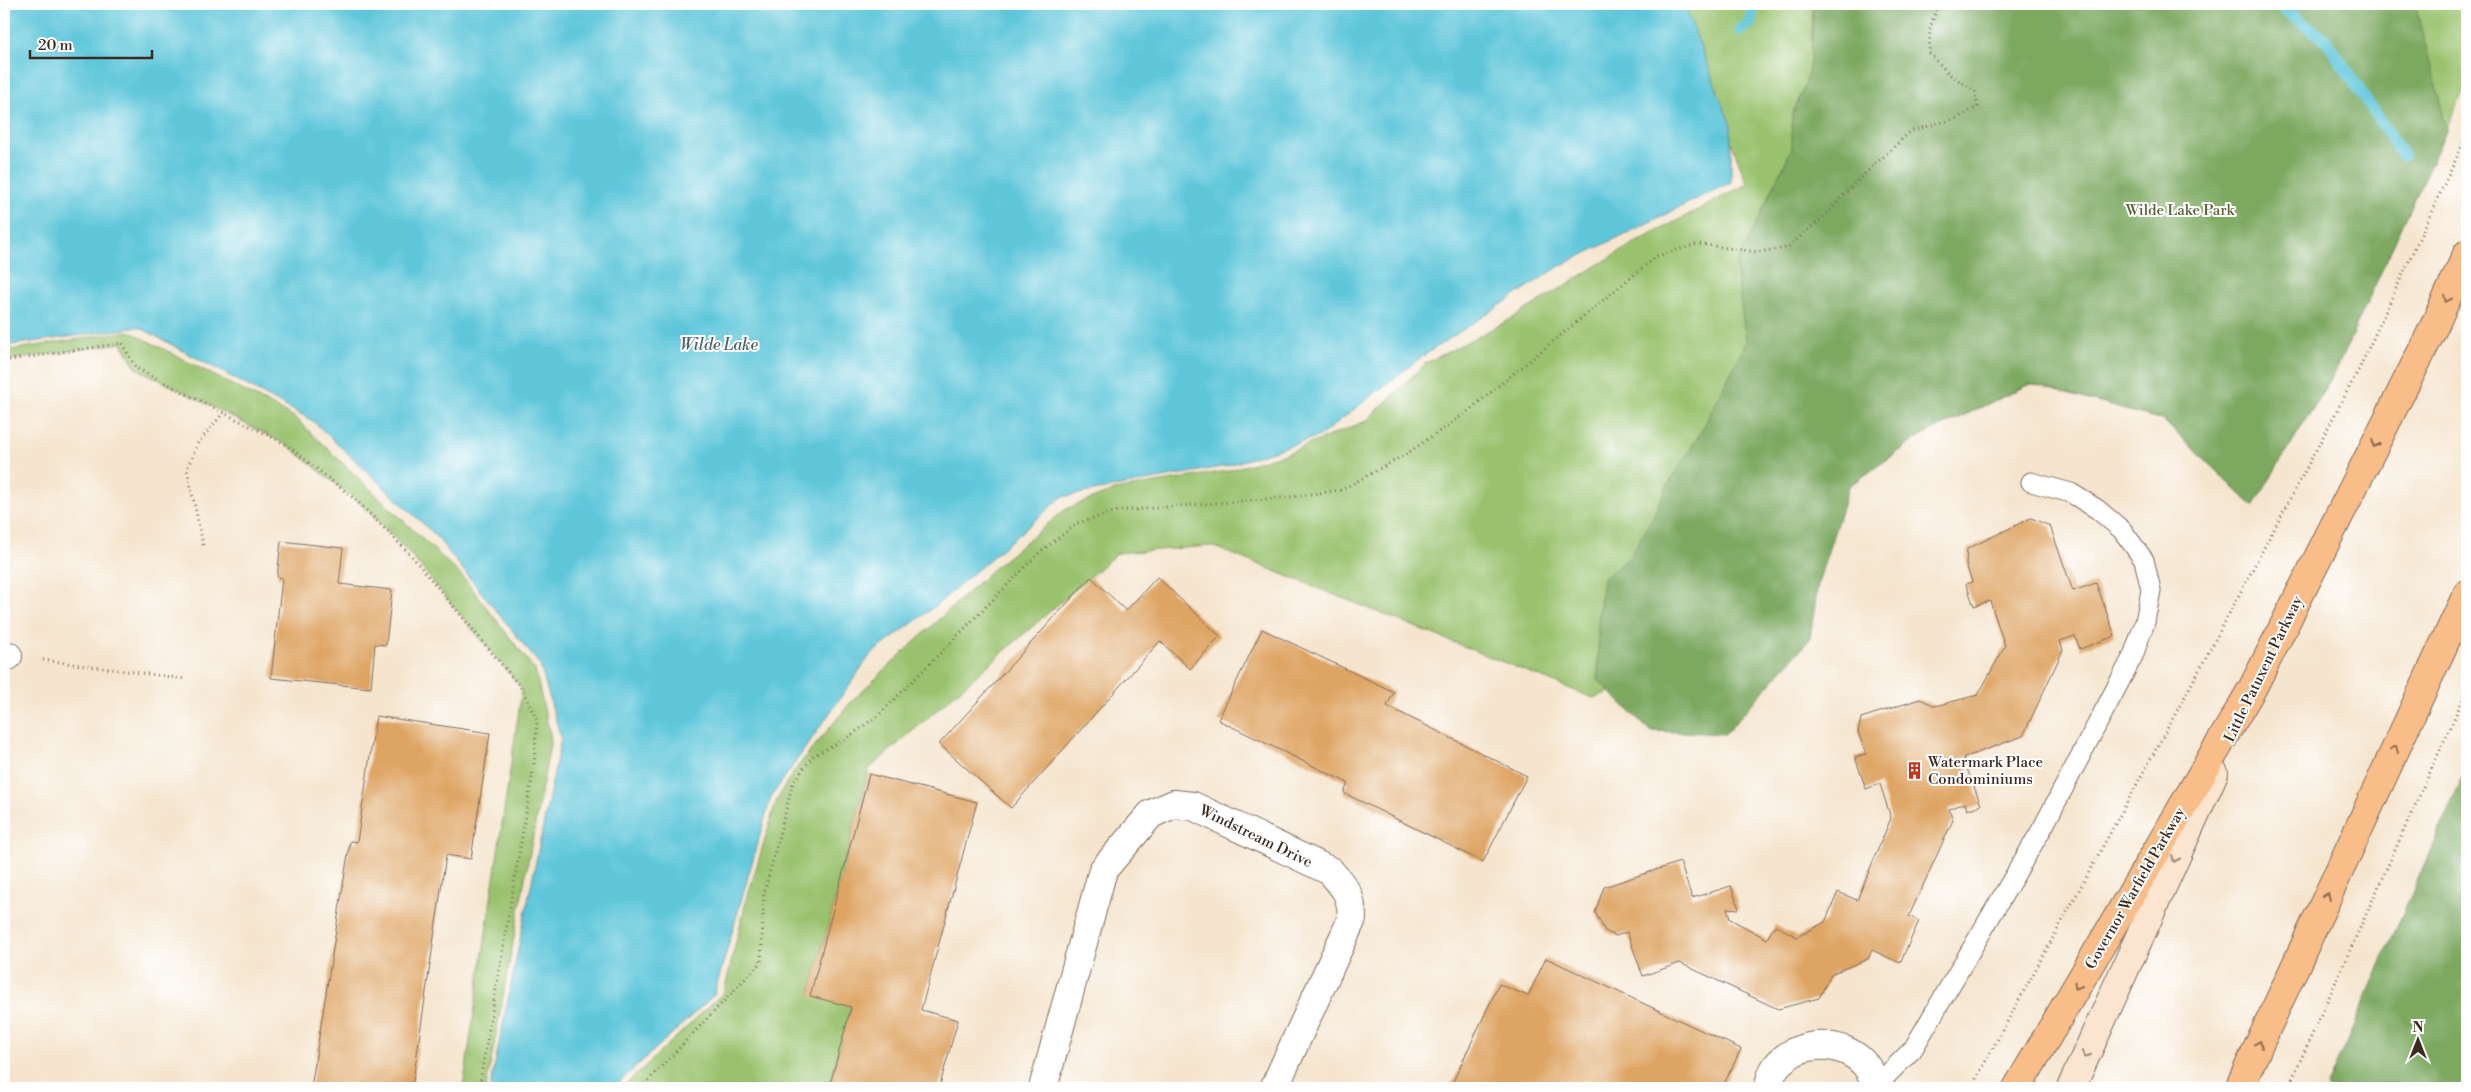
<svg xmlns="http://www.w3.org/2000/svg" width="2471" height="1092" font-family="'Libre Bodoni',serif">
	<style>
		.green { fill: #9ac26e; stroke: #6a7646 }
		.forest { fill: #7ba861; stroke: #5b6940 }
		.water { fill: #5ec6da; stroke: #4c787c }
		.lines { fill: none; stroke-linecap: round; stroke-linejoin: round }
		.stream { stroke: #5ec6da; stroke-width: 12 }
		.building { fill: #dea464 }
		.service-casing { stroke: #7c6b5c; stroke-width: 21 }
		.minor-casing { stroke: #7c6b5c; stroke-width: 30 }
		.secondary-casing { stroke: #7c6b5c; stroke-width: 30 }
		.primary-casing { stroke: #7c6b5c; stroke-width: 30 }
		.path { stroke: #7c6b5c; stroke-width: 3; stroke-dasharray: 1 4; stroke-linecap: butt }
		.service { stroke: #fff; stroke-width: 19 }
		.minor { stroke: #fff; stroke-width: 28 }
		.secondary { stroke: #fce5d0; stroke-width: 28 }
		.primary { stroke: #f8bd89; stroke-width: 28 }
		.oneway { stroke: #906c4e }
		.oneway2 { stroke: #9c8877 }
		.labels { text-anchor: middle; stroke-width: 4; stroke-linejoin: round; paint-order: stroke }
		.park-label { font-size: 15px; fill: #5c5f3a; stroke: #fff }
		.street-label { font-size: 15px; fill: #3b2a1e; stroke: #fff }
		.poi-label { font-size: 15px; fill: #3b2a1e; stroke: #fff; text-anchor: start }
		.water-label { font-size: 16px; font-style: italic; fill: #476160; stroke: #fff }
	</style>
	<rect width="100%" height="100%" fill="#fff"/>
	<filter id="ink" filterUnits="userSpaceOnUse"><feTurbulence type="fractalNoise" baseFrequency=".02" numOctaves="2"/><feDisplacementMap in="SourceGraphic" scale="10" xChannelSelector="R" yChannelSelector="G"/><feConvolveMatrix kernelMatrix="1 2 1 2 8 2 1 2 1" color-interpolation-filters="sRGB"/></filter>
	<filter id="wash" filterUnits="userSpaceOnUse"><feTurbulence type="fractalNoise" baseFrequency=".0096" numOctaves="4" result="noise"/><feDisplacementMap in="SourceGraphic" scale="20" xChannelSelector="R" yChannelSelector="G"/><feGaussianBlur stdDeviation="1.12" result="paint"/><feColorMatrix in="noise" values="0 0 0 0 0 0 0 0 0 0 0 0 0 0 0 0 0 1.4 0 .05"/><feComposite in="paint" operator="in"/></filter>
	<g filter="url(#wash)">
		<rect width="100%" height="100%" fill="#f5e5cf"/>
		<g class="green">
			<path d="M1680,4H2467V83L2335,372L2253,506L2163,420L2031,384L1922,435L1849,486L1681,667L1593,698L1212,546L1117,553L869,769L810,995L851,1007L829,1088H622L724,992L745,905L776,802L788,780L802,761L852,701L891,664L995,567L1066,509L1115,490L1226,471L1288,453L1366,421L1426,363L1511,319L1629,246L1747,184Z"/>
			<path d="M129,331L294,417L463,577L535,670L551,739L486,1088H463L522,689L410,554L357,501L287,445L136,368L122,343L4,361V351Z"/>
		</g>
		<g class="forest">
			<path d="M1813,4H2415L2447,129L2335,372L2253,506L2163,420L2030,384L1922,435L1849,486L1818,583L1810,639L1725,734L1650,731L1598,680V622L1603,579L1629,558L1654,515L1666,488L1701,432L1746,343L1736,266L1792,148V115L1805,85L1811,56Z"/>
			<path d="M2467,767V1088H2326Z"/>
		</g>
		<path class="water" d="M4,4H1684L1731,126V182L1560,266L1420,358L1320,436L1226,466L1062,497L934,607L871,654L771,797L714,995L613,1088H490L561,738L540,665L435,535L313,421L139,327L4,346Z"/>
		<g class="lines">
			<g class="stream">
				<path d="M2277,4L2327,41L2403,156"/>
				<path d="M1740,30L1750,23L1753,4"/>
			</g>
		</g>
		<g id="blocks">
			<g class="building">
				<path d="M2031,518L2050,526L2073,591L2096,583L2115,636L2080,649L2075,636L2060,641L2063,650L2023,736L1963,758L1981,805L1967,810L1965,803L1949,809L1953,820L1909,916L1919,921L1900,963L1872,950L1868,959L1831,974L1819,998L1778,1009L1680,963L1643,976L1627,932L1616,936L1605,931L1595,912L1604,887L1680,862L1692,898L1731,886L1739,909L1727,908L1730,919L1767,939L1775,925L1797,937L1825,922L1838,892L1857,900L1891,818L1880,784L1866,789L1855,757L1866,754L1858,732L1861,718L1920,699L1935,706L1978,695L2005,646L1990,601L1974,606L1966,584L1972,582L1966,564L1967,549Z"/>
				<path d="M281,541L343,548L339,584L392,590L386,645L375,644L371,688L271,678L282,578L277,577Z"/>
				<path d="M1091,577L1126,611L1157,577L1220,636L1190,669L1160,641L1011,808L939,744Z"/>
				<path d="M1262,629L1394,692L1387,706L1527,776L1483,862L1344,793L1348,783L1218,720Z"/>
				<path d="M376,716L490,733L471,859L446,855L412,1088H311L350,841L357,842Z"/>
				<path d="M869,774L977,802L921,1010L958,1020L939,1088H829L851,1007L810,996Z"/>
				<path d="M1546,958L1741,1049L1722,1088H1450L1499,984L1528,996Z"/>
			</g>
		</g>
	</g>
	<g filter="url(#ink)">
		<use href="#blocks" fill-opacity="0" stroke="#7c6b5c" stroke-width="1"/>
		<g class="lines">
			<defs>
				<path id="service" d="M1876,1086L1913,1049L2043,827L2133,656L2145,622L2151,590L2144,560L2122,530L2097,509L2071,493L2031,482"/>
				<g id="minor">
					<path d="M4,656H8"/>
					<path d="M1043,1088L1103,870L1151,814L1174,804L1193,806L1330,871C1345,888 1352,895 1352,919L1274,1088"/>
					<path d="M1768,1088C1770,1082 1771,1075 1774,1070C1778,1062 1787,1056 1794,1052C1826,1036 1869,1051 1876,1088"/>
				</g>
				<path id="secondary" d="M2071,1088L2214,773"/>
				<g id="primary">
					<path d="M2017,1088L2253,687L2430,335L2467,254"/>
					<path d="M2239,1088L2467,594"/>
				</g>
			</defs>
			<use href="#service" class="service-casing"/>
			<use href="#minor" class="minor-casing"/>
			<use href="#secondary" class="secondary-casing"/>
			<use href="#primary" class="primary-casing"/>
			<g class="path">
				<path d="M4,361L122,343L136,368L287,445L357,501L410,554L522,689L537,721L534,766L479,1088"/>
				<path d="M203,545L187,469L198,443L224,412"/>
				<path d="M43,660L186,679"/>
				<path d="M641,1088L761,962L764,893L793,783L813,756L844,740L878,716L1040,552L1078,523L1117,511L1291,497L1341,490L1408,453L1467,412L1657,256L1698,244L1757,252L1787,248L1822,218L1859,179L1911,131L1957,118L1978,107L1975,91L1949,74L1929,53L1930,28L1938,4"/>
				<path d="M1971,1088L2196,676L2359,369L2467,135"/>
				<path d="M2288,1088L2467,690"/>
			</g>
			<use href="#service" class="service"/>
			<use href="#minor" class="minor"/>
			<use href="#secondary" class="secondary"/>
			<use href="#primary" class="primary"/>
		</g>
		<defs><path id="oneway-chevron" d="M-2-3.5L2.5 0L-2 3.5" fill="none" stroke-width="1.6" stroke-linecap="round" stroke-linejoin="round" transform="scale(1.25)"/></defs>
		<g class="oneway">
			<use href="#oneway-chevron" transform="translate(2447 299) rotate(115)"/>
			<use href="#oneway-chevron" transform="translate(2375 444) rotate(117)"/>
			<use href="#oneway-chevron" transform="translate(2395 749) rotate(-65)"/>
			<use href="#oneway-chevron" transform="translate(2327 896) rotate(-65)"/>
			<use href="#oneway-chevron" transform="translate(2077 986) rotate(120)"/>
			<use href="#oneway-chevron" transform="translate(2259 1044) rotate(-65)"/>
		</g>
		<g class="oneway2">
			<use href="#oneway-chevron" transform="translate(2175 859) rotate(114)"/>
			<use href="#oneway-chevron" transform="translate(2086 1055) rotate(114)"/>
		</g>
	</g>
	<defs>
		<symbol id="building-bare" viewBox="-9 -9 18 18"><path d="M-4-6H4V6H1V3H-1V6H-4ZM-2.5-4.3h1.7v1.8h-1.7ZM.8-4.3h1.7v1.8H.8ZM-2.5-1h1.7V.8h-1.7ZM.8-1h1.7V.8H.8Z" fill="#c8321e" stroke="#fff" stroke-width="2.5" paint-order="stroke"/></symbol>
	</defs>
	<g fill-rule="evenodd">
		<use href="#building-bare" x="1902" y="758" width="25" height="25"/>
	</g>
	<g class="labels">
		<g class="park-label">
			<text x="2180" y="215">Wilde Lake Park</text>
		</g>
		<g class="street-label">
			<text transform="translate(2263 669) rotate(-64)" y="5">Little Patuxent Parkway</text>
			<text transform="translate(1256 836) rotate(26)" y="5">Windstream Drive</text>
			<text transform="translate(2135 888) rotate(-60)" y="5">Governor Warfield Parkway</text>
		</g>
		<g class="poi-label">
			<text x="1928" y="767">Watermark Place<tspan x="1928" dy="17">Condominiums</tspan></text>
		</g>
		<g class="water-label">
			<text x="719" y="350">Wilde Lake</text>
		</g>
	</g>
	<rect width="2471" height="1092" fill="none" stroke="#fff" stroke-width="20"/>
	<g transform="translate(2418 1040)" stroke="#ffffff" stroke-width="4" paint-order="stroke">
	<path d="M0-4L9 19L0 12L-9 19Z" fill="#3b2a1e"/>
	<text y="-8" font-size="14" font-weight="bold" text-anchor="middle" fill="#3b2a1e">N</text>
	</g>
	<path d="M30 50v8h122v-8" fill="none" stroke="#3b2a1e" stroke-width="2.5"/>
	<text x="38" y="50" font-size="15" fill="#3b2a1e" stroke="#ffffff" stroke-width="4" paint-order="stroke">20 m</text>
</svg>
